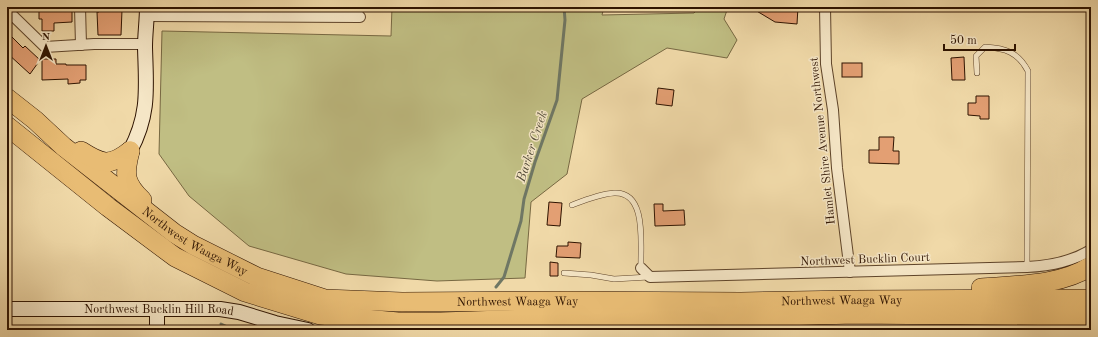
<svg xmlns="http://www.w3.org/2000/svg" width="1098" height="337" font-family="'Old Standard TT',serif">
	<style>
		.green { fill: #c0be83; stroke: #776842 }
		.lines { fill: none; stroke-linecap: round; stroke-linejoin: round }
		.stream { stroke: #6f7764; stroke-width: 3 }
		.building { fill: #e39f73; stroke: #2e1300 }
		.lane-casing { stroke: #5e442a; stroke-width: 6 }
		.street-casing { stroke: #5e442a; stroke-width: 12 }
		.secondary-casing { stroke: #2e1300; stroke-width: 16 }
		.highway-casing { stroke: #2e1300; stroke-width: 20 }
		.lane { stroke: #f5e6c6; stroke-width: 5 }
		.street { stroke: #f5e6c6; stroke-width: 10 }
		.secondary { stroke: #f5e6c6; stroke-width: 14 }
		.highway { stroke: #e8bc74; stroke-width: 19 }
		.labels { text-anchor: middle; stroke-width: 3; stroke-linejoin: round; paint-order: stroke }
		.street-label { font-size: 12px; fill: #2e1300; stroke: #f5e6c6 }
		.water-label { font-size: 13px; font-style: italic; fill: #544d3a; stroke: #f5e6c6 }
	</style>
	<rect width="100%" height="100%" fill="#f0d9a8"/>
	<filter id="stains"><feTurbulence type="fractalNoise" baseFrequency=".005" numOctaves="4"/><feColorMatrix values="0 0 0 0 .2 0 0 0 0 .09 0 0 0 0 .02 0 0 0 .5 -.17"/></filter>
	<radialGradient id="worn" r=".72"><stop offset=".6" stop-color="#630" stop-opacity="0"/><stop offset="1" stop-color="#630" stop-opacity=".3"/></radialGradient>
	<g class="green">
		<path d="M392,7H604L602,15L694,13L699,7H728L724,19L737,40L727,58L667,48L582,99L567,174L531,202L525,278L437,281L346,274L249,246L189,196L159,154L162,31L391,36Z"/>
		<path d="M104,326H138L141,330H104Z"/>
		<path d="M1003,327L1091,328V330H993Z"/>
	</g>
	<g class="lines">
		<g class="stream">
			<path d="M496,287L504,277L521,221L524,199L535,162L557,100L565,20L564,7"/>
			<path d="M221,324L234,330"/>
			<path d="M1005,330H1043"/>
		</g>
	</g>
	<g class="building">
		<path d="M39,7H72V22L54,23V31H42V19H39Z"/>
		<path d="M750,7H798L797,24L775,22Z"/>
		<path d="M99,10H122L121,35H98L97,12H99Z"/>
		<path d="M7,32L23,48L25,46L40,60L30,74L7,53Z"/>
		<path d="M964,57L965,80H952L951,58Z"/>
		<path d="M42,59H56V64H66V65H86V80H80V83L68,84V79L42,80Z"/>
		<rect x="842" y="63" width="20" height="14"/>
		<path d="M658,88L674,90L672,106L656,104Z"/>
		<path d="M976,96H989V119H980V116L968,115V103H976Z"/>
		<path d="M879,137H894L893,151H899V164L869,163V150H879Z"/>
		<path d="M549,202L562,203L560,226L547,225Z"/>
		<path d="M654,204H663V211L684,210L685,225L655,226Z"/>
		<path d="M568,242L581,243L580,258L556,257L557,246H568Z"/>
		<path d="M550,262L558,263V276H550Z"/>
	</g>
	<g class="lines">
		<defs>
			<g id="lane">
				<path d="M360,17V7"/>
				<path d="M977,73L976,56L985,47C1005,48 1018,52 1028,71L1027,267"/>
				<path d="M572,205C585,200 600,194 614,193C648,191 640,246 641,268"/>
				<path d="M564,273L591,275L614,279L649,277"/>
			</g>
			<g id="street">
				<path d="M80,7L81,45"/>
				<path d="M825,7L826,64L833,110L837,168L850,272"/>
				<path d="M7,10L45,47L94,44H145"/>
				<path d="M147,16L360,17"/>
				<path d="M641,268L650,277L1027,267C1050,266 1071,262 1091,250"/>
			</g>
			<g id="secondary">
				<path d="M130,151C150,114 146,87 145,47C145,34 147,20 147,7"/>
				<path id="s1" d="M7,309H220L239,312L275,323L308,330"/>
				<path d="M157,309V330"/>
			</g>
			<g id="highway">
				<path id="s2" d="M7,98L35,120L64,147L174,233L193,245L257,277L325,299L402,302L567,301L741,302L852,300L1091,299"/>
				<path d="M7,126L108,207L175,257L245,292L320,315L398,322H441L559,318L743,317L854,314L1091,316"/>
				<path d="M81,151C101,164 110,167 130,151"/>
				<path d="M130,151C124,174 124,183 142,200"/>
				<path d="M981,288C1017,285 1060,286 1091,266"/>
			</g>
		</defs>
		<use href="#lane" class="lane-casing"/>
		<use href="#street" class="street-casing"/>
		<use href="#secondary" class="secondary-casing"/>
		<use href="#highway" class="highway-casing"/>
		<use href="#lane" class="lane"/>
		<use href="#street" class="street"/>
		<use href="#secondary" class="secondary"/>
		<use href="#highway" class="highway"/>
	</g>
	<g class="labels">
		<g class="street-label">
			<text transform="translate(822 141) rotate(-96)" y="4">Hamlet Shire Avenue Northwest</text>
			<text dy="4" stroke="none"><textPath href="#s2" startOffset="237">Northwest Waaga Way</textPath></text>
			<text transform="translate(865 259) rotate(-2)" y="4">Northwest Bucklin Court</text>
			<text dy="4" stroke="none"><textPath href="#s2" startOffset="897">Northwest Waaga Way</textPath></text>
			<text dy="4" stroke="none"><textPath href="#s2" startOffset="573">Northwest Waaga Way</textPath></text>
			<text dy="4" stroke="none"><textPath href="#s1" startOffset="152">Northwest Bucklin Hill Road</textPath></text>
		</g>
		<g class="water-label">
			<text transform="translate(531 146) rotate(-72)" y="5">Barker Creek</text>
		</g>
	</g>
	<rect width="1098" height="337" fill="none" stroke="#f0d9a8" stroke-width="24"/>
	<rect x="8" y="8" width="1082" height="321" fill="none" stroke="#2e1300" stroke-width="2"/>
	<rect x="12" y="12" width="1074" height="313" fill="none" stroke="#2e1300"/>
	<g transform="translate(46 46)" stroke="#f5e6c6" stroke-width="3" paint-order="stroke">
	<path d="M0-3L7 15L0 10L-7 15Z" fill="#2e1300"/>
	<text y="-6" font-size="11" font-weight="bold" text-anchor="middle" fill="#2e1300">N</text>
	</g>
	<path d="M944 44v6h71v-6" fill="none" stroke="#2e1300" stroke-width="2"/>
	<text x="950" y="44" font-size="12" fill="#2e1300" stroke="#f5e6c6" stroke-width="3" paint-order="stroke">50 m</text>
	<rect width="100%" height="100%" filter="url(#stains)"/>
	<rect width="100%" height="100%" fill="url(#worn)"/>
</svg>
